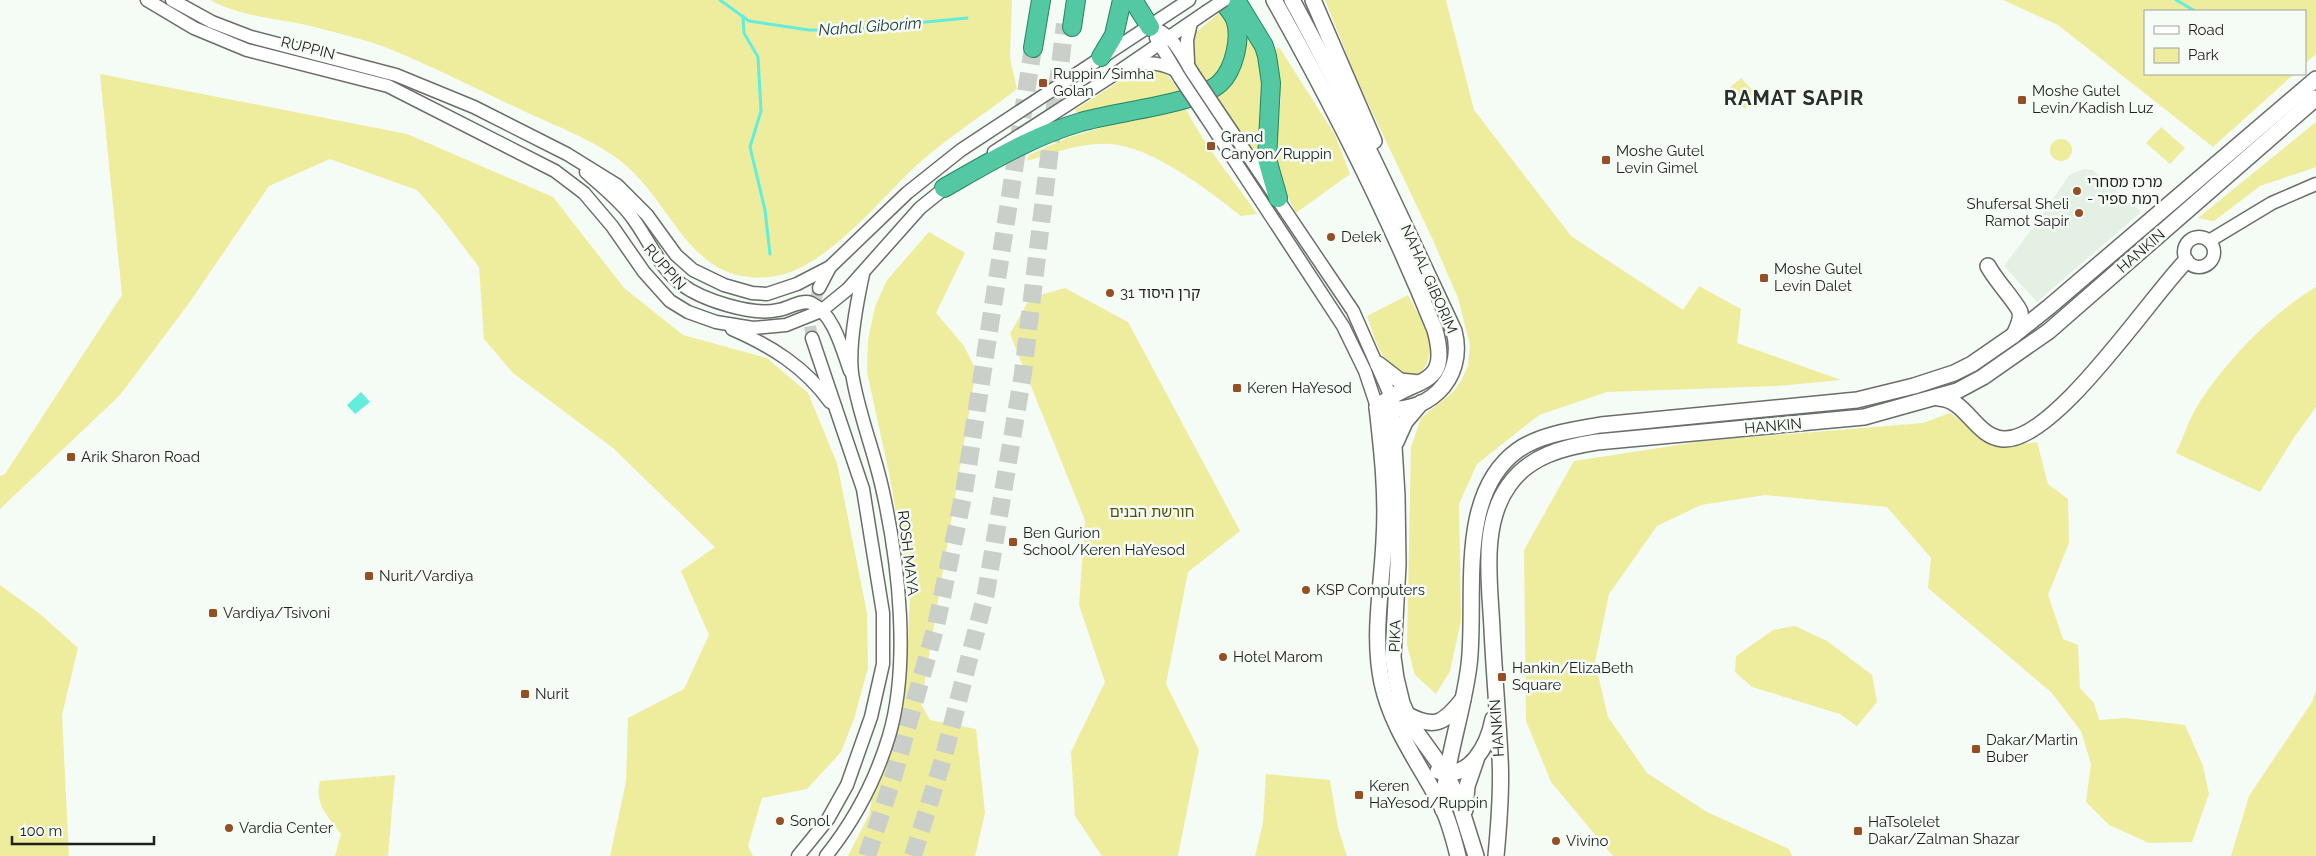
<svg xmlns="http://www.w3.org/2000/svg" width="2316" height="856" font-family="Raleway,'Noto Sans Hebrew',sans-serif">
	<style>
		.built { fill: #e5f0e5 }
		.green { fill: #eeed9d }
		.water { fill: #62eddd }
		.lines { fill: none; stroke-linecap: round; stroke-linejoin: round }
		.stream { stroke: #62eddd; stroke-width: 3 }
		.tertiary-tunnel { stroke: #cacfca; stroke-width: 12; stroke-dasharray: 12 6; stroke-linecap: butt }
		.trunk-tunnel { stroke: #cacfca; stroke-width: 18; stroke-dasharray: 18 9; stroke-linecap: butt }
		.tertiary-casing { stroke: #696e69; stroke-width: 15 }
		.secondary-casing { stroke: #696e69; stroke-width: 18 }
		.trunk-casing { stroke: #258464; stroke-width: 20 }
		.tertiary { stroke: #fff; stroke-width: 12 }
		.secondary { stroke: #fff; stroke-width: 15 }
		.trunk { stroke: #54c8a2; stroke-width: 18 }
		.tertiary-bridge-casing { stroke: #696e69; stroke-width: 15; stroke-linecap: butt }
		.tertiary-bridge { stroke: #fff; stroke-width: 12 }
		.poi-dot { fill: #944f25; stroke: #f5fbf5; stroke-width: 2 }
		.labels { text-anchor: middle; stroke-width: 5; stroke-linejoin: round; paint-order: stroke }
		.street-label { font-size: 15px; fill: #1e201e; stroke: #f5fbf5 }
		.poi-label { font-size: 15px; fill: #1e201e; stroke: #f5fbf5; text-anchor: start }
		.park-label { font-size: 15px; fill: #565302; stroke: #f5fbf5 }
		.water-label { font-size: 16px; font-style: italic; fill: #243c39; stroke: #f5fbf5 }
		.district-label { font-size: 20px; font-weight: bold; letter-spacing: 1px; fill: #2b2f2b; stroke: #f5fbf5 }
	</style>
	<rect width="100%" height="100%" fill="#f5fbf5"/>
	<path class="built" d="M2084,169L2093,170L2141,212L2037,302L2004,266L2043,214L2069,175Z"/>
	<g class="green">
		<path d="M210,0H1012L1010,58L1017,89C985,114 948,137 918,164C881,198 826,268 776,276C697,289 678,217 634,173C606,144 562,129 526,112C478,90 431,65 382,46C362,39 341,34 322,29C285,18 245,19 210,0Z"/>
		<path d="M1325,0H1446L1474,110L1571,236L1683,310L1699,286L1741,309L1737,343L1841,380L1777,386L1607,392L1539,415L1477,464L1459,504L1461,621L1450,671L1436,694L1415,675L1407,645L1411,447L1421,418L1453,392L1461,381L1468,366L1470,345L1458,298L1433,240L1357,80Z"/>
		<path d="M2003,0H2316V54L2305,64V11H2145V74H2294L2213,147L2058,25Z"/>
		<path d="M1224,9L1232,22L1227,64L1209,86C1195,65 1190,59 1194,34Z"/>
		<path d="M1241,31L1254,34L1262,67L1261,165L1216,96Z"/>
		<path d="M1279,47L1335,135L1350,174L1296,213L1284,189L1276,167L1275,146L1281,99L1271,53Z"/>
		<path d="M1148,69C1168,71 1169,76 1180,93L1078,116L1075,110L1135,71Z"/>
		<path d="M100,74L407,134L553,197L624,288L683,335L767,358L808,393L837,463L867,613L868,668L854,719L841,752L807,789L762,798L748,846L753,856H610L626,782L628,718L684,689L709,635L681,571L715,547L613,448L513,373L484,339L479,267L440,216L417,190L330,159L269,186L187,306L120,395L0,509V476L5,474L122,295Z"/>
		<path d="M1741,78L1758,96L1745,109L1727,90Z"/>
		<path d="M1184,105C1203,145 1232,177 1257,214L1241,216C1208,190 1153,147 1110,144C1082,142 1054,153 1027,161L1029,155L1067,138L1107,126L1117,120Z"/>
		<path d="M2316,122V167L2260,186L2214,221L2198,218Z"/>
		<path d="M2161,127L2185,148L2170,164L2146,143Z"/>
		<circle cx="2061" cy="150" r="11"/>
		<path d="M929,232L965,253L936,313L964,346L976,370L921,704L930,720L976,729L985,813L975,856H848L869,815L872,798L896,741L908,646L910,589L889,473L867,372L868,340L875,307L887,280Z"/>
		<path d="M2316,287V407L2295,436L2260,492L2176,453C2184,436 2190,416 2201,400C2231,356 2270,315 2316,287Z"/>
		<path d="M1065,288L1128,322L1240,531L1188,572L1166,684L1199,750L1178,856H1102L1075,816L1071,752L1105,682L1079,605L1085,520L1010,334L1030,298Z"/>
		<path d="M1408,295C1422,323 1444,348 1418,376C1384,378 1376,341 1367,316Z"/>
		<path d="M1950,413L2000,447L2037,442L2048,484L2068,499L2069,543L2048,595L2063,639L2078,645L2080,688L2094,703L2099,720L2126,718L2185,725L2203,766L2209,794L2192,842L2149,843L2109,825L2086,802L2091,764L2081,731L2051,692L1928,588L1931,558L1887,507L1765,495L1701,505L1657,526L1609,594L1595,662L1608,717L1647,773L1707,812L1789,849L1792,856H1613L1551,782L1526,721L1524,550L1574,461L1705,441L1923,423Z"/>
		<path d="M0,585L40,614L78,648L62,715L69,856H0Z"/>
		<path d="M1795,626L1827,641L1872,675L1877,702L1857,726L1840,714L1752,687L1735,672L1736,656L1773,630Z"/>
		<path d="M2316,691V856H2231L2249,796L2312,702Z"/>
		<path d="M1266,774L1330,780L1338,828L1347,856H1255L1263,823Z"/>
		<path d="M395,775L388,856H335L341,834C328,817 314,803 320,781Z"/>
	</g>
	<path class="water" d="M361,392L370,402L355,414L347,405Z"/>
	<g class="lines">
		<g class="stream">
			<path d="M720,0L749,21L809,30H845L967,18"/>
			<path d="M2176,0L2195,11"/>
			<path d="M743,16L744,33L758,57L761,111L750,147L765,210L770,254"/>
		</g>
		<path class="tertiary-tunnel" d="M812,338L809,320L819,288"/>
		<g class="trunk-tunnel">
			<path d="M867,856L893,778L936,626L964,492L1033,48"/>
			<path d="M913,856L944,756L986,593L1023,373L1065,24"/>
		</g>
		<defs>
			<g id="tertiary">
				<path d="M147,0L194,28L247,50L388,86L555,171L584,193L612,226L644,272L670,301L688,312L716,322L753,328L786,325L821,311L848,289L920,208L951,183"/>
				<path d="M172,0L212,22L251,37L396,75L474,107L567,154L617,185L647,215L676,255L693,270L724,285L752,293L767,294L797,284L830,267L907,193L961,150L1189,0"/>
				<path d="M1150,27C1172,32 1181,54 1192,72"/>
				<path d="M1156,38L1180,78"/>
				<path d="M1188,62L1187,40L1191,23"/>
				<path d="M1130,67C1145,61 1161,63 1175,70"/>
				<path d="M1218,111L1353,311L1391,397"/>
				<path d="M1206,117L1343,326L1365,371L1377,407"/>
				<path d="M994,152L1121,70L1206,12"/>
				<path d="M586,172C602,187 622,202 634,220C650,242 659,267 681,284C702,300 752,316 778,310C788,309 801,299 811,303C834,314 842,349 850,371"/>
				<circle cx="2199" cy="252" r="15"/>
				<path d="M2209,241L2272,203L2316,184"/>
				<path d="M819,288L830,267"/>
				<path d="M732,329C771,346 805,367 830,402"/>
				<path d="M798,856L828,819L847,785L871,717L883,664V613L863,489L812,338"/>
				<path d="M826,856C854,821 876,779 889,736C910,665 899,564 883,492C875,454 860,418 853,379C847,351 857,302 863,274"/>
			</g>
			<g id="secondary">
				<path d="M1274,0C1334,107 1389,216 1435,330C1451,388 1417,376 1384,402"/>
				<path d="M1292,0C1351,108 1402,220 1454,331C1467,380 1424,419 1377,407"/>
				<path d="M1313,0L1374,141"/>
				<path d="M1988,266C1995,280 2017,303 2020,312C2022,320 2017,328 2014,335"/>
				<path d="M1378,364L1400,381L1419,383"/>
				<path d="M1391,397L1397,496L1398,564L1393,657L1396,678L1402,703L1412,726L1446,773L1458,799L1476,856"/>
				<path d="M1938,398C1967,399 1974,436 2003,439C2054,443 2151,296 2186,261"/>
				<path d="M1377,407C1382,451 1387,495 1384,540C1382,588 1372,635 1382,683C1392,730 1422,767 1443,809C1450,824 1454,840 1458,856"/>
				<path d="M1396,442L1405,422L1421,403"/>
				<path d="M1406,714C1435,730 1444,723 1463,699"/>
				<path d="M1438,771C1470,781 1488,745 1493,719"/>
				<path d="M1443,810C1445,760 1463,714 1469,665C1477,599 1455,495 1518,450C1541,434 1574,430 1601,425L1857,400L1914,386L1954,373L1972,364L2014,335L2049,307L2316,79"/>
				<path d="M1465,810L1467,786L1476,760"/>
				<path d="M1496,856C1499,824 1502,790 1500,758C1498,715 1494,672 1492,629C1490,584 1480,525 1509,485C1529,456 1564,447 1597,442L1864,417L1957,391L1983,377L2049,331L2316,98"/>
			</g>
			<g id="trunk">
				<path d="M1133,0L1150,27"/>
				<path d="M1236,0L1264,46L1267,56L1271,83L1267,159L1278,198"/>
				<path d="M1072,27L1076,0"/>
				<path d="M1033,48L1041,0"/>
				<path d="M1101,57L1114,35L1122,0"/>
				<path d="M944,188C988,163 1032,136 1081,122C1113,112 1198,104 1220,83C1234,70 1242,37 1235,19C1232,12 1226,6 1222,0"/>
			</g>
		</defs>
		<use href="#tertiary" class="tertiary-casing"/>
		<use href="#secondary" class="secondary-casing"/>
		<use href="#trunk" class="trunk-casing"/>
		<use href="#tertiary" class="tertiary"/>
		<use href="#secondary" class="secondary"/>
		<use href="#trunk" class="trunk"/>
		<defs>
			<g id="tertiary-bridge">
				<path d="M1206,12L1224,0"/>
				<path d="M1192,72L1218,111"/>
				<path d="M1180,78L1206,117"/>
			</g>
		</defs>
		<use href="#tertiary-bridge" class="tertiary-bridge-casing"/>
		<use href="#tertiary-bridge" class="tertiary-bridge"/>
	</g>
	<g class="poi-dot">
		<rect x="1038" y="78" width="10" height="10" rx="2.5"/>
		<rect x="2017" y="95" width="10" height="10" rx="2.5"/>
		<rect x="1206" y="141" width="10" height="10" rx="2.5"/>
		<rect x="1601" y="155" width="10" height="10" rx="2.5"/>
		<circle cx="2077" cy="191" r="5"/>
		<circle cx="2079" cy="213" r="5"/>
		<circle cx="1331" cy="237" r="5"/>
		<rect x="1759" y="273" width="10" height="10" rx="2.5"/>
		<circle cx="1110" cy="293" r="5"/>
		<rect x="1232" y="383" width="10" height="10" rx="2.5"/>
		<rect x="66" y="452" width="10" height="10" rx="2.5"/>
		<rect x="1008" y="537" width="10" height="10" rx="2.5"/>
		<rect x="364" y="571" width="10" height="10" rx="2.5"/>
		<circle cx="1306" cy="590" r="5"/>
		<rect x="208" y="608" width="10" height="10" rx="2.5"/>
		<circle cx="1223" cy="657" r="5"/>
		<rect x="1497" y="672" width="10" height="10" rx="2.5"/>
		<rect x="520" y="689" width="10" height="10" rx="2.5"/>
		<rect x="1971" y="744" width="10" height="10" rx="2.5"/>
		<rect x="1354" y="790" width="10" height="10" rx="2.5"/>
		<circle cx="780" cy="821" r="5"/>
		<circle cx="229" cy="828" r="5"/>
		<rect x="1853" y="826" width="10" height="10" rx="2.5"/>
		<circle cx="1556" cy="841" r="5"/>
	</g>
	<g class="labels">
		<g class="street-label">
			<text transform="translate(308 48) rotate(14)" y="5">RUPPIN</text>
			<text transform="translate(2141 251) rotate(-41)" y="5">HANKIN</text>
			<text transform="translate(665 267) rotate(49)" y="5">RUPPIN</text>
			<text transform="translate(1429 279) rotate(66)" y="5">NAHAL GIBORIM</text>
			<text transform="translate(1773 426) rotate(-5)" y="5">HANKIN</text>
			<text transform="translate(908 553) rotate(83)" y="5">ROSH MAYA</text>
			<text transform="translate(1395 636) rotate(-88)" y="5">PIKA</text>
			<text transform="translate(1497 728) rotate(-94)" y="5">HANKIN</text>
		</g>
		<g class="poi-label">
			<text x="1053" y="79">Ruppin/Simha<tspan x="1053" dy="17">Golan</tspan></text>
			<text x="2032" y="96">Moshe Gutel<tspan x="2032" dy="17">Levin/Kadish Luz</tspan></text>
			<text x="1221" y="142">Grand<tspan x="1221" dy="17">Canyon/Ruppin</tspan></text>
			<text x="1616" y="156">Moshe Gutel<tspan x="1616" dy="17">Levin Gimel</tspan></text>
			<text x="2087" y="187">מרכז מסחרי<tspan x="2087" dy="17">- רמת ספיר</tspan></text>
			<text x="2069" y="209" text-anchor="end">Shufersal Sheli<tspan x="2069" dy="17">Ramot Sapir</tspan></text>
			<text x="1341" y="242">Delek</text>
			<text x="1774" y="274">Moshe Gutel<tspan x="1774" dy="17">Levin Dalet</tspan></text>
			<text x="1120" y="298">קרן היסוד 31</text>
			<text x="1247" y="393">Keren HaYesod</text>
			<text x="81" y="462">Arik Sharon Road</text>
			<text x="1023" y="538">Ben Gurion<tspan x="1023" dy="17">School/Keren HaYesod</tspan></text>
			<text x="379" y="581">Nurit/Vardiya</text>
			<text x="1316" y="595">KSP Computers</text>
			<text x="223" y="618">Vardiya/Tsivoni</text>
			<text x="1233" y="662">Hotel Marom</text>
			<text x="1512" y="673">Hankin/ElizaBeth<tspan x="1512" dy="17">Square</tspan></text>
			<text x="535" y="699">Nurit</text>
			<text x="1986" y="745">Dakar/Martin<tspan x="1986" dy="17">Buber</tspan></text>
			<text x="1369" y="791">Keren<tspan x="1369" dy="17">HaYesod/Ruppin</tspan></text>
			<text x="790" y="826">Sonol</text>
			<text x="1868" y="827">HaTsolelet<tspan x="1868" dy="17">Dakar/Zalman Shazar</tspan></text>
			<text x="239" y="833">Vardia Center</text>
			<text x="1566" y="846">Vivino</text>
		</g>
		<g class="park-label">
			<text x="1152" y="517">חורשת הבנים</text>
		</g>
		<g class="water-label">
			<text transform="translate(870 26) rotate(-4)" y="6">Nahal Giborim</text>
		</g>
		<g class="district-label">
			<text x="1794" y="105">RAMAT SAPIR</text>
		</g>
	</g>
	<rect x="2144" y="10" width="162" height="65" fill="#f5fbf5" stroke="#9fa39f"/>
	<rect x="2154" y="26" width="25" height="8" fill="#ffffff" stroke="#9fa39f"/>
	<text x="2188" y="35" font-size="15" fill="#1e201e">Road</text>
	<rect x="2154" y="48" width="25" height="15" fill="#eeed9d" stroke="#9fa39f"/>
	<text x="2188" y="60" font-size="15" fill="#1e201e">Park</text>
	<path d="M12 836v8h142v-8" fill="none" stroke="#1e201e" stroke-width="2.5"/>
	<text x="20" y="836" font-size="15" fill="#1e201e" stroke="#f5fbf5" stroke-width="4" paint-order="stroke">100 m</text>
</svg>
